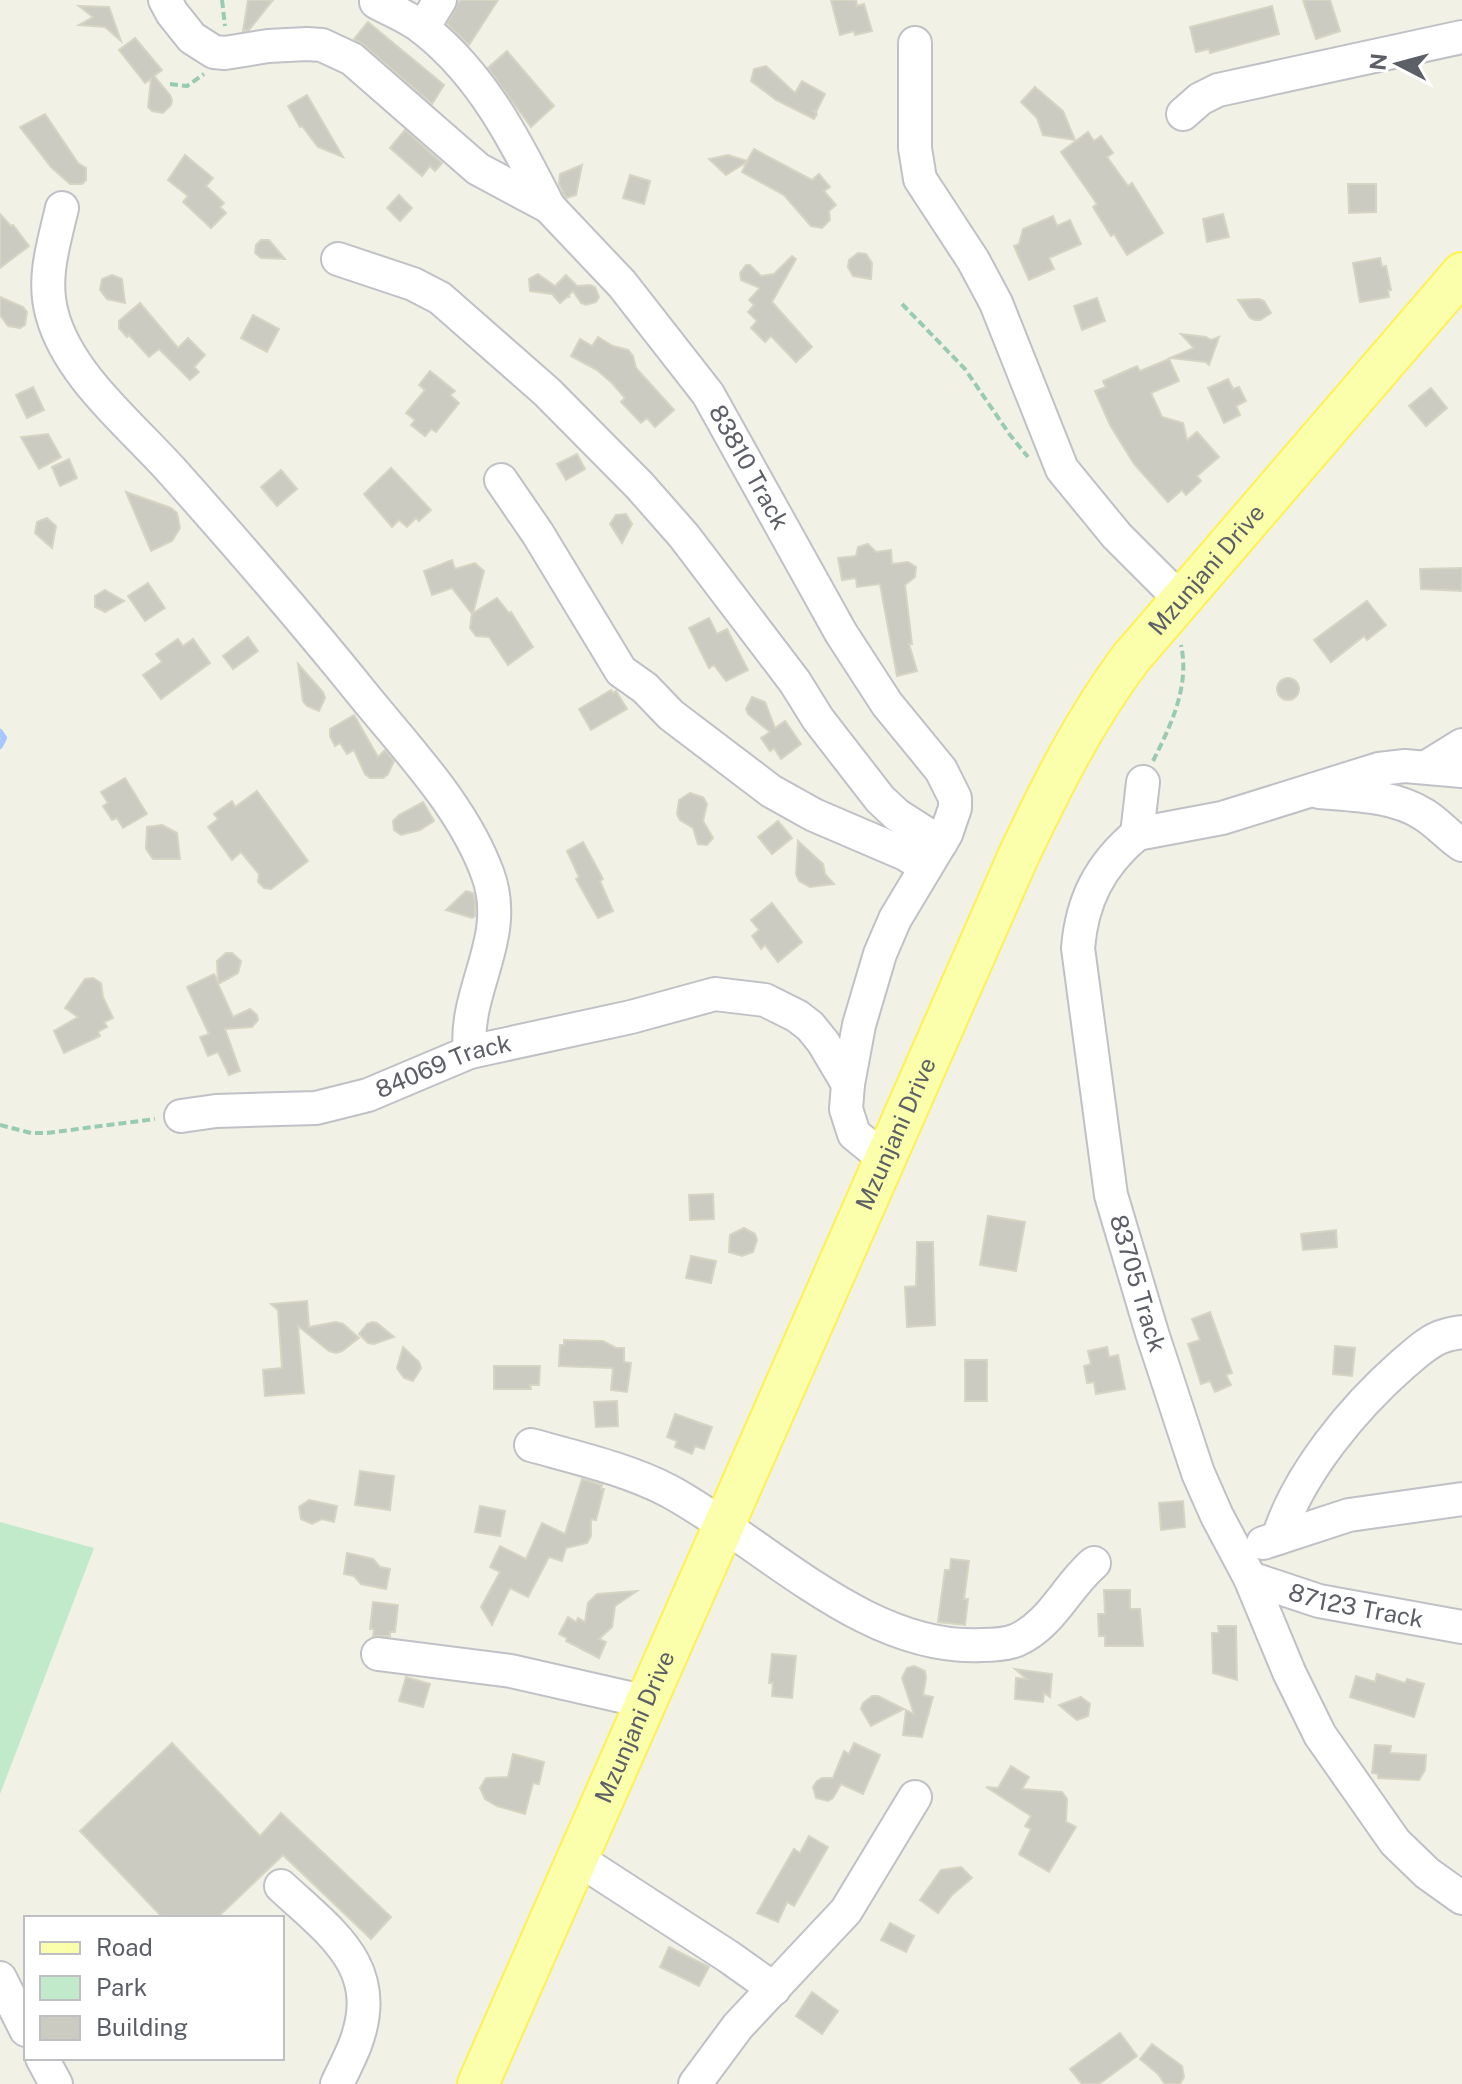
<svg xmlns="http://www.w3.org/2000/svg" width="1462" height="2084" font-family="'Public Sans',sans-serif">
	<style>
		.green { fill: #c0eac9 }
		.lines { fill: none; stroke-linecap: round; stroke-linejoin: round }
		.stream { stroke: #a7c7ff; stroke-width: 6 }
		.building { fill: #cccbc2; stroke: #d6d4c3; stroke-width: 2 }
		.minor-casing { stroke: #bfc1c7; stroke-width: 36 }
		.major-casing { stroke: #fef151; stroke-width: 44 }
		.path { stroke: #98cbb2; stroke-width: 4; stroke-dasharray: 8 4; stroke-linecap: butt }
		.minor { stroke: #fff; stroke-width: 32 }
		.major { stroke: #fbffac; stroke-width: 40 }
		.labels { text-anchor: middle; stroke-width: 6; stroke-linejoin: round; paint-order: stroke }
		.street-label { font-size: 24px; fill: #5d5f67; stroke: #fff }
	</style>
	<rect width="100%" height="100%" fill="#f1f1e5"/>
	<path class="green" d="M0,1522L94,1548L0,1794Z"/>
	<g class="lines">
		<path class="stream" d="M0,732L4,738L0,746"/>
	</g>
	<g class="building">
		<path d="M248,0H273L249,30L243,31Z"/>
		<path d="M460,0H498L469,45L447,24Z"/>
		<path d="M831,0H856L857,6L864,4L872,31L855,35L854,31L840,35Z"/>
		<path d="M1303,0H1330L1340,31L1316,39Z"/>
		<path d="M79,6L109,7L121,41L105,27L79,25L93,17Z"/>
		<path d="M1272,6L1279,34L1210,53L1209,49L1196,52L1190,27Z"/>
		<path d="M368,22L444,85L432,104L364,45L354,39Z"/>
		<path d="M135,38L162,70L154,76L170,95L172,100L171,105L163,113L152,111L148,107L151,79L145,83L119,50Z"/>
		<path d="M507,51L554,106L531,127L488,68Z"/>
		<path d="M766,66L795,93L802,81L825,94L816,112L813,110L817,114L814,119L776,100L751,81L754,69Z"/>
		<path d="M1035,87L1063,111L1075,140L1043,135L1037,118L1021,102Z"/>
		<path d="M307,95L343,157L318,147L302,126L300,127L288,106Z"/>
		<path d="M45,114L78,163L86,168V180L82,184H70L51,167L20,127Z"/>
		<path d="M405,130L442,163L435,171L430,166L422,176L390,148Z"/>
		<path d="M1088,132L1094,141L1101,136L1113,153L1107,157L1128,186L1132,183L1163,233L1127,255L1114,234L1111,236L1093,207L1097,204L1061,152Z"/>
		<path d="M754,149L812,180L819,174L830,187L824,191L836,205L829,211L830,220L822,228L811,226L784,195L742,172L747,162L726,175L709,159L728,155L747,161Z"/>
		<path d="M185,155L213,178L206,186L224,203L220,207L226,213L211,228L183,202L188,196L168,180Z"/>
		<path d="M582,165L576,195L566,198L559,184L560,174Z"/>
		<path d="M630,175L650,181L644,204L623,198Z"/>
		<path d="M1348,184H1376V212L1349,213Z"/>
		<path d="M399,195L412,208L400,221L387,208Z"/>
		<path d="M0,214L11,226L13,225L29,246L0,268Z"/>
		<path d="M1223,214L1229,237L1207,242L1203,219Z"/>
		<path d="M1053,216L1057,226L1070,220L1081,244L1049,258L1054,269L1029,280L1014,246L1019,244L1023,229Z"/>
		<path d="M261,240H269L285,259L261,258L255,253L256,245Z"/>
		<path d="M858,253L866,254L872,263L871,279L853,276L848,267L849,260Z"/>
		<path d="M792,256L796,259L772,302L812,347L796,362L771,336L765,342L751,328L757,321L748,312L754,305L749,300L760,288L741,280L740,273L746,265H750L761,276L774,274Z"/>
		<path d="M1380,258L1382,267L1386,266L1391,290H1388L1389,297L1360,302L1353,263Z"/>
		<path d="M538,274L555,286L566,275L577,286L590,285L595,287L599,297L596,302L586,305L581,303L573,291L568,296L570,297H567L560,303L552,294L530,291L529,279Z"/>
		<path d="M112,275L122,279L125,303L107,299L100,290L102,279Z"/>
		<path d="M0,297L23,307L27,312L25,325L20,328L8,326L0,315Z"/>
		<path d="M1097,298L1105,321L1082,330L1074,306Z"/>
		<path d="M1259,299L1264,301L1271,313L1260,320H1255L1250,318L1238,300Z"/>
		<path d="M140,303L178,348L188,338L205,355L194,367L199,372L190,380L159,349L149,357L129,335L127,337L119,328V321Z"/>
		<path d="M253,315L279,329L267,352L241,338Z"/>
		<path d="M1181,334L1206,337L1211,340L1219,337L1209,365L1206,362L1170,358L1194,348Z"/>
		<path d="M598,337L613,346L628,350L633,356L636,368L674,410L655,427L647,418L641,423L621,402L625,398L612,383L597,370L571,356L580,339L592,346Z"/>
		<path d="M1169,359L1179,381L1151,393L1162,417L1183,423L1187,440L1197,432L1219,457L1197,476L1201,481L1186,495L1182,490L1168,502L1134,464L1110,425L1095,391L1106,387L1103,381L1137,366L1140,371Z"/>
		<path d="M430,371L455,391L450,395L459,403L436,432L431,429L425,436L411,425L415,420L406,413L425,390L419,385Z"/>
		<path d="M1228,379L1233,389L1239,387L1246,401L1236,406L1240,415L1224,423L1208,388Z"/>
		<path d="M33,387L44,410L27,418L16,395Z"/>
		<path d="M1431,388L1447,408L1426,426L1409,406Z"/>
		<path d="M48,434L61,457L39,469L21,437Z"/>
		<path d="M577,454L585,469L566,480L557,464Z"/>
		<path d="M69,459L77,478L60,486L52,467Z"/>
		<path d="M391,468L431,510L419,521L416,518L407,527L399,520L392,527L364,494Z"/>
		<path d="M281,470L297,489L277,506L261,487Z"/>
		<path d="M126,492L171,508L177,513L180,528L172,541L151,551Z"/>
		<path d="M626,514L632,524L622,543L610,524L616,515Z"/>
		<path d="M47,518L56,526L52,548L35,533L37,522Z"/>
		<path d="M868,544L876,552L891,550L892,564L908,562L916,567L915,577L905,585L912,644H909L917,671L897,676L880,584L857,587L856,578L842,580L838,558L856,556L858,547Z"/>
		<path d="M452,560L455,569L475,563L484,571L473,613L497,598L509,613L511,612L533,647L508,665L489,637L476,636L470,628L472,614L452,588L432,595L424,571Z"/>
		<path d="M1462,568V591L1421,589L1420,569Z"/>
		<path d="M148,583L165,608L145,621L128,596Z"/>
		<path d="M105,590L124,601L105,612L95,607V596Z"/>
		<path d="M1367,601L1386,625L1367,640L1364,636L1331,662L1314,640Z"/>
		<path d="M709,618L717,634L727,629L748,670L726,681L714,665L709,668L689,628Z"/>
		<path d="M248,637L258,651L233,669L223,656Z"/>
		<path d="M178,639L183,646L193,639L210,663L161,699L143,675L162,662L156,654Z"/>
		<path d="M298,664L323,692L325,698L319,711L307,706L303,701Z"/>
		<circle cx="1288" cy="689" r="11"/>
		<path d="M611,690L613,693L616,691L627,709L591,730L579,709Z"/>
		<path d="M752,697L765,702L775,728L785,721L801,744L781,759L774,748L770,751L761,738L770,732L748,714L746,709Z"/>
		<path d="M354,715L378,757L385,750L394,761L388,774L383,778H370L365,774L354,750L347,754L340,743L335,746L330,736V729Z"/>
		<path d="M125,778L147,814L123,828L117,818L112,820L103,806L108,803L101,792Z"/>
		<path d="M257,791L308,861L271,889L264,888L258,882L259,874L241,852L232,860L208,827L218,819L214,814L232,801L235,807Z"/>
		<path d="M690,793L703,797L707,804L703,821L713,838L707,845L698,844L693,828L680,820L677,814L679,800Z"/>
		<path d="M423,802L434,821L420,830L401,835L394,830L393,821L399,815Z"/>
		<path d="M778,821L792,838L772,854L758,837Z"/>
		<path d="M162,825L177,833L180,859H153L146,849L147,827Z"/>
		<path d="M798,841L823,864L825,874L834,884L810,887L799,881L796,874Z"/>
		<path d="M583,842L603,879L600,881L613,911L598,918L576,879L579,877L567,851Z"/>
		<path d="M466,891L473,893L475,901V916L472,918L446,910Z"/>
		<path d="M772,903L802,942L778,962L765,945L761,949L752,936L759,930L751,920Z"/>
		<path d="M226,953H232L241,961L238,973L218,984L233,1017L250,1009L257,1015L258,1020L252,1027L225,1029L240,1071L229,1075L218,1052L208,1056L200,1037L209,1034L187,987L214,974L218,982L217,961Z"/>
		<path d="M93,978L101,983L103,997L113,1018L104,1022L107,1027L98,1032L100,1036L64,1053L54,1031L78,1017L65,1008L85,979Z"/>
		<path d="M713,1194L714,1219L690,1220L689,1195Z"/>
		<path d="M988,1216L1025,1222L1016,1271L980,1265Z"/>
		<path d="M744,1228L755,1234L757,1240L753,1252L742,1256L729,1252L730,1235Z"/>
		<path d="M1336,1230L1337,1247L1303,1250L1301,1234Z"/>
		<path d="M917,1242H933L935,1325L907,1327L905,1287L916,1286Z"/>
		<path d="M691,1256L716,1261L711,1283L686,1278Z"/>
		<path d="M307,1301L309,1327L336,1322L343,1324L359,1338L342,1351L336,1353L329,1351L298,1326L304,1393L265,1396L263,1370L282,1368L278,1310L271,1304Z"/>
		<path d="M1210,1312L1232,1373L1226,1375L1231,1385L1215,1392L1210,1381L1201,1384L1188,1344L1200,1340L1192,1319Z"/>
		<path d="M372,1322L377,1323L394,1337L374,1344L368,1343L359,1334L367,1324Z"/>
		<path d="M564,1340L603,1341L616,1348H624V1362L631,1363L627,1392L611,1390L613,1368L559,1366L560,1345H564Z"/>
		<path d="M1335,1346L1355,1348L1352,1376L1333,1374Z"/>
		<path d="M403,1347L419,1362L421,1368L413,1381L404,1378L397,1368Z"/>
		<path d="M1107,1347L1109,1357L1118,1355L1125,1389L1096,1394L1094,1382L1087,1383L1084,1366L1091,1364L1088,1351Z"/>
		<rect x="965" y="1360" width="22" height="41"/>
		<path d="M494,1366H540L539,1385H530L531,1389H494Z"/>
		<path d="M617,1401L618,1426L596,1427L594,1402Z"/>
		<path d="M675,1414L712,1427L704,1449L695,1446L692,1454L675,1447L677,1441L667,1437Z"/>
		<path d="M360,1471L394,1476L390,1510L355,1505Z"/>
		<path d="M582,1479L602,1485L601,1489H604L596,1520L591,1519V1536L587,1543L566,1548L562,1561L549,1557L528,1597L510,1588L492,1625L481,1607L500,1572L490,1567L500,1546L526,1559L542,1523L565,1534Z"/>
		<path d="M309,1500L337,1506L334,1522L322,1519L312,1524L301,1519L299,1507Z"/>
		<path d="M1183,1501L1185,1527L1161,1530L1159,1503Z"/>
		<path d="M480,1506L505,1511L500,1536L475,1532Z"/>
		<path d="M347,1553L373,1559L380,1567L390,1569L386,1589L361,1584L354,1576L344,1574Z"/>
		<path d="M951,1559L969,1561L964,1599H968L965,1625L938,1622L945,1570H950Z"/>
		<path d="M1104,1590H1130V1609H1140L1143,1646H1105V1636H1099L1098,1614H1105Z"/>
		<path d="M637,1591L615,1606L612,1627L599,1639L606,1642L599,1658L566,1641L567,1638L559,1634L568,1617L576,1622L578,1618L585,1622L588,1603L597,1594Z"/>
		<path d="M373,1602L398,1605L395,1632H390V1636H373L374,1629H370Z"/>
		<path d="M1218,1626H1236L1237,1680L1213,1673L1212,1633H1219Z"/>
		<path d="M772,1654L796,1656L792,1698L772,1696L773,1683H769Z"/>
		<path d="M914,1666L925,1671L926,1678L923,1695L933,1697L922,1737L903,1735L906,1710L914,1714L902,1678L907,1668Z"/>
		<path d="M1015,1669L1052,1674L1050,1697L1044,1693L1043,1702L1015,1699L1016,1678L1027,1679Z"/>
		<path d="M1377,1674L1405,1683L1407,1679L1424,1684L1414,1717L1350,1697L1356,1676L1375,1682Z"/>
		<path d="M406,1677L430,1684L423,1707L399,1701Z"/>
		<path d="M872,1696H878L904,1709L871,1726L861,1709L863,1703Z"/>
		<path d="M1081,1697L1090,1704L1088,1716L1077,1720L1059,1705Z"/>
		<path d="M172,1743L260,1836L281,1813L391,1917L371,1939L283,1855L217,1918H163L80,1831Z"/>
		<path d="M854,1743L880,1755L863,1794L841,1784L833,1798L828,1801L816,1798L813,1787L817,1781L822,1778H833L844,1751L849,1754Z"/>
		<path d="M1375,1745L1391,1746L1390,1753L1426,1755L1425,1770L1419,1780L1378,1778V1774L1372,1773Z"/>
		<path d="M513,1754L544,1762L539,1784L533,1783L525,1814L497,1806L485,1799L480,1788L486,1778L508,1777Z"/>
		<path d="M1011,1766L1029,1777L1022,1789L1062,1792L1067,1799L1066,1822L1076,1827L1049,1872L1019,1854L1031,1829L1025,1826L1031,1816L986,1787L998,1788Z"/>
		<path d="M809,1836L828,1847L794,1906L787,1902L778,1922L757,1913L794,1849L800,1853Z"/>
		<path d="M961,1867L972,1878L952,1895L938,1913L920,1900L941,1870Z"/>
		<path d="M890,1923L914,1936L906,1952L881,1940Z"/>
		<path d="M669,1947L709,1967L699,1986L660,1967Z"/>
		<path d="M812,1992L838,2011L822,2034L796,2016Z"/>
		<path d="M1120,2033L1137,2056L1099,2084H1082L1070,2069Z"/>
		<path d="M1152,2044L1182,2066L1184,2077L1180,2084H1165L1158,2074L1140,2059Z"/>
	</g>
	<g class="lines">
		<defs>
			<g id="minor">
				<path id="s1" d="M165,0L172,13L192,38L214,52L225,53L268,46L307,44L322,45L352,59L478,169L549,207L622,284L708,394L841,633L887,704L941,770L955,798V808L946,834L895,919L880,954L859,1025L848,1084L846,1109L854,1134L886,1160"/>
				<path d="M376,2C392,11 411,18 425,30C483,76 516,142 549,207"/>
				<path d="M423,28L440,0"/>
				<path d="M915,43V148L920,179L973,260L996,303L1062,469L1117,536L1181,600"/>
				<path d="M1183,114L1200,99L1218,90L1462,37"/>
				<path d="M62,208C54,243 42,278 52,314C68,375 132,426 172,471C238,545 303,620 365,697C409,751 464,808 488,875C511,939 463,990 470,1052"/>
				<path d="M338,259L413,284L440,298L547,392L640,486L684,536L795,682L818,719L880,799L897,815L941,843"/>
				<path d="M501,480L538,534L621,671L645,688L671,715L771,791L814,815L905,854L926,867"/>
				<path d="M1428,766L1462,745"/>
				<path id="s2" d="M1143,782L1137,834C1100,865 1082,900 1078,948L1111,1195L1152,1333L1198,1473L1217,1516L1250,1578L1289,1672L1320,1735L1395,1842L1427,1873L1462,1898"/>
				<path d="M1319,792C1353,795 1393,795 1423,814C1437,822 1448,836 1462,845"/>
				<path d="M1137,834L1222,818L1379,769L1405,766L1462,771"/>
				<path id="s3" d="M181,1116L216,1111L316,1108L368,1095L470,1052L631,1017L715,994L765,1000L797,1016L810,1026L823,1042L848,1084"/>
				<path d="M531,1445C577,1458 627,1469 669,1491C765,1543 866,1651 981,1645C993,1645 1007,1644 1017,1640C1052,1624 1066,1587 1094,1563"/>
				<path d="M1278,1538C1298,1474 1353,1408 1403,1364C1415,1354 1429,1340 1444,1336C1449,1334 1456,1333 1462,1332"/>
				<path d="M1263,1543L1349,1515L1462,1499"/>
				<path id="s4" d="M1250,1578L1319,1601L1462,1627"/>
				<path d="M378,1654L511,1671L647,1702"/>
				<path d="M578,1859L729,1957L774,1989"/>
				<path d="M281,1886C331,1933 385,1967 355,2045C350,2058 343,2071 337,2084"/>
				<path d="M0,1978L26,2030"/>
				<path d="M42,2058L56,2084"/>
				<path d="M695,2084L738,2026L846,1911L915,1797"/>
			</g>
			<g id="major">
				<path id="s5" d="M478,2084L1018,857C1051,787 1084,721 1130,659L1462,273"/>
			</g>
		</defs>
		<use href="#minor" class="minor-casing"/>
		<use href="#major" class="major-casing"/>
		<g class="path">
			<path d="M222,0L225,26"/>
			<path d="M170,84L187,86L204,74"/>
			<path d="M902,304L965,369L1010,435L1028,457"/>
			<path d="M1153,761C1171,725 1190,686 1181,645"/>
			<path d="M0,1125L31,1133H47L155,1119"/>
		</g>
		<use href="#minor" class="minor"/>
		<use href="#major" class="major"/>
	</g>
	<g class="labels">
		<g class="street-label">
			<text dy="8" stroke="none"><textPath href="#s1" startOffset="792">83810 Track</textPath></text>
			<text dy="8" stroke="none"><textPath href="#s5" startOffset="1686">Mzunjani Drive</textPath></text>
			<text dy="8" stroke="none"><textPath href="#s3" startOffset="270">84069 Track</textPath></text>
			<text dy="8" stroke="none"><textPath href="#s5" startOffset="1038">Mzunjani Drive</textPath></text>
			<text dy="8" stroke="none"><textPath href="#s2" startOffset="526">83705 Track</textPath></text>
			<text dy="8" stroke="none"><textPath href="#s4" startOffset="110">87123 Track</textPath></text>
			<text dy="8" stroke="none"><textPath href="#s5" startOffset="390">Mzunjani Drive</textPath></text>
		</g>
	</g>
	<rect x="24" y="1916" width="260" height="144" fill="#ffffff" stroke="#bebfc2" stroke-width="2"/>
	<rect x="40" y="1942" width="40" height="12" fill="#fbffac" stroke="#bebfc2" stroke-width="2"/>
	<text x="96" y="1956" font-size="24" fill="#5d5f67">Road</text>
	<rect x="40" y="1976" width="40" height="24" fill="#c0eac9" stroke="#bebfc2" stroke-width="2"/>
	<text x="96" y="1996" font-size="24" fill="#5d5f67">Park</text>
	<rect x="40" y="2016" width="40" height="24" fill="#cccbc2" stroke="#bebfc2" stroke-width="2"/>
	<text x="96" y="2036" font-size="24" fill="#5d5f67">Building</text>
	<g transform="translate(1398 64) rotate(276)" stroke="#ffffff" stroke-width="6" paint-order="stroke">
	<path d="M0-6L14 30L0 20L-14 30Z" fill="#5d5f67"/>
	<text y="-12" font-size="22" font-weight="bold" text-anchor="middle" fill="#5d5f67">N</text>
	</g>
</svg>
